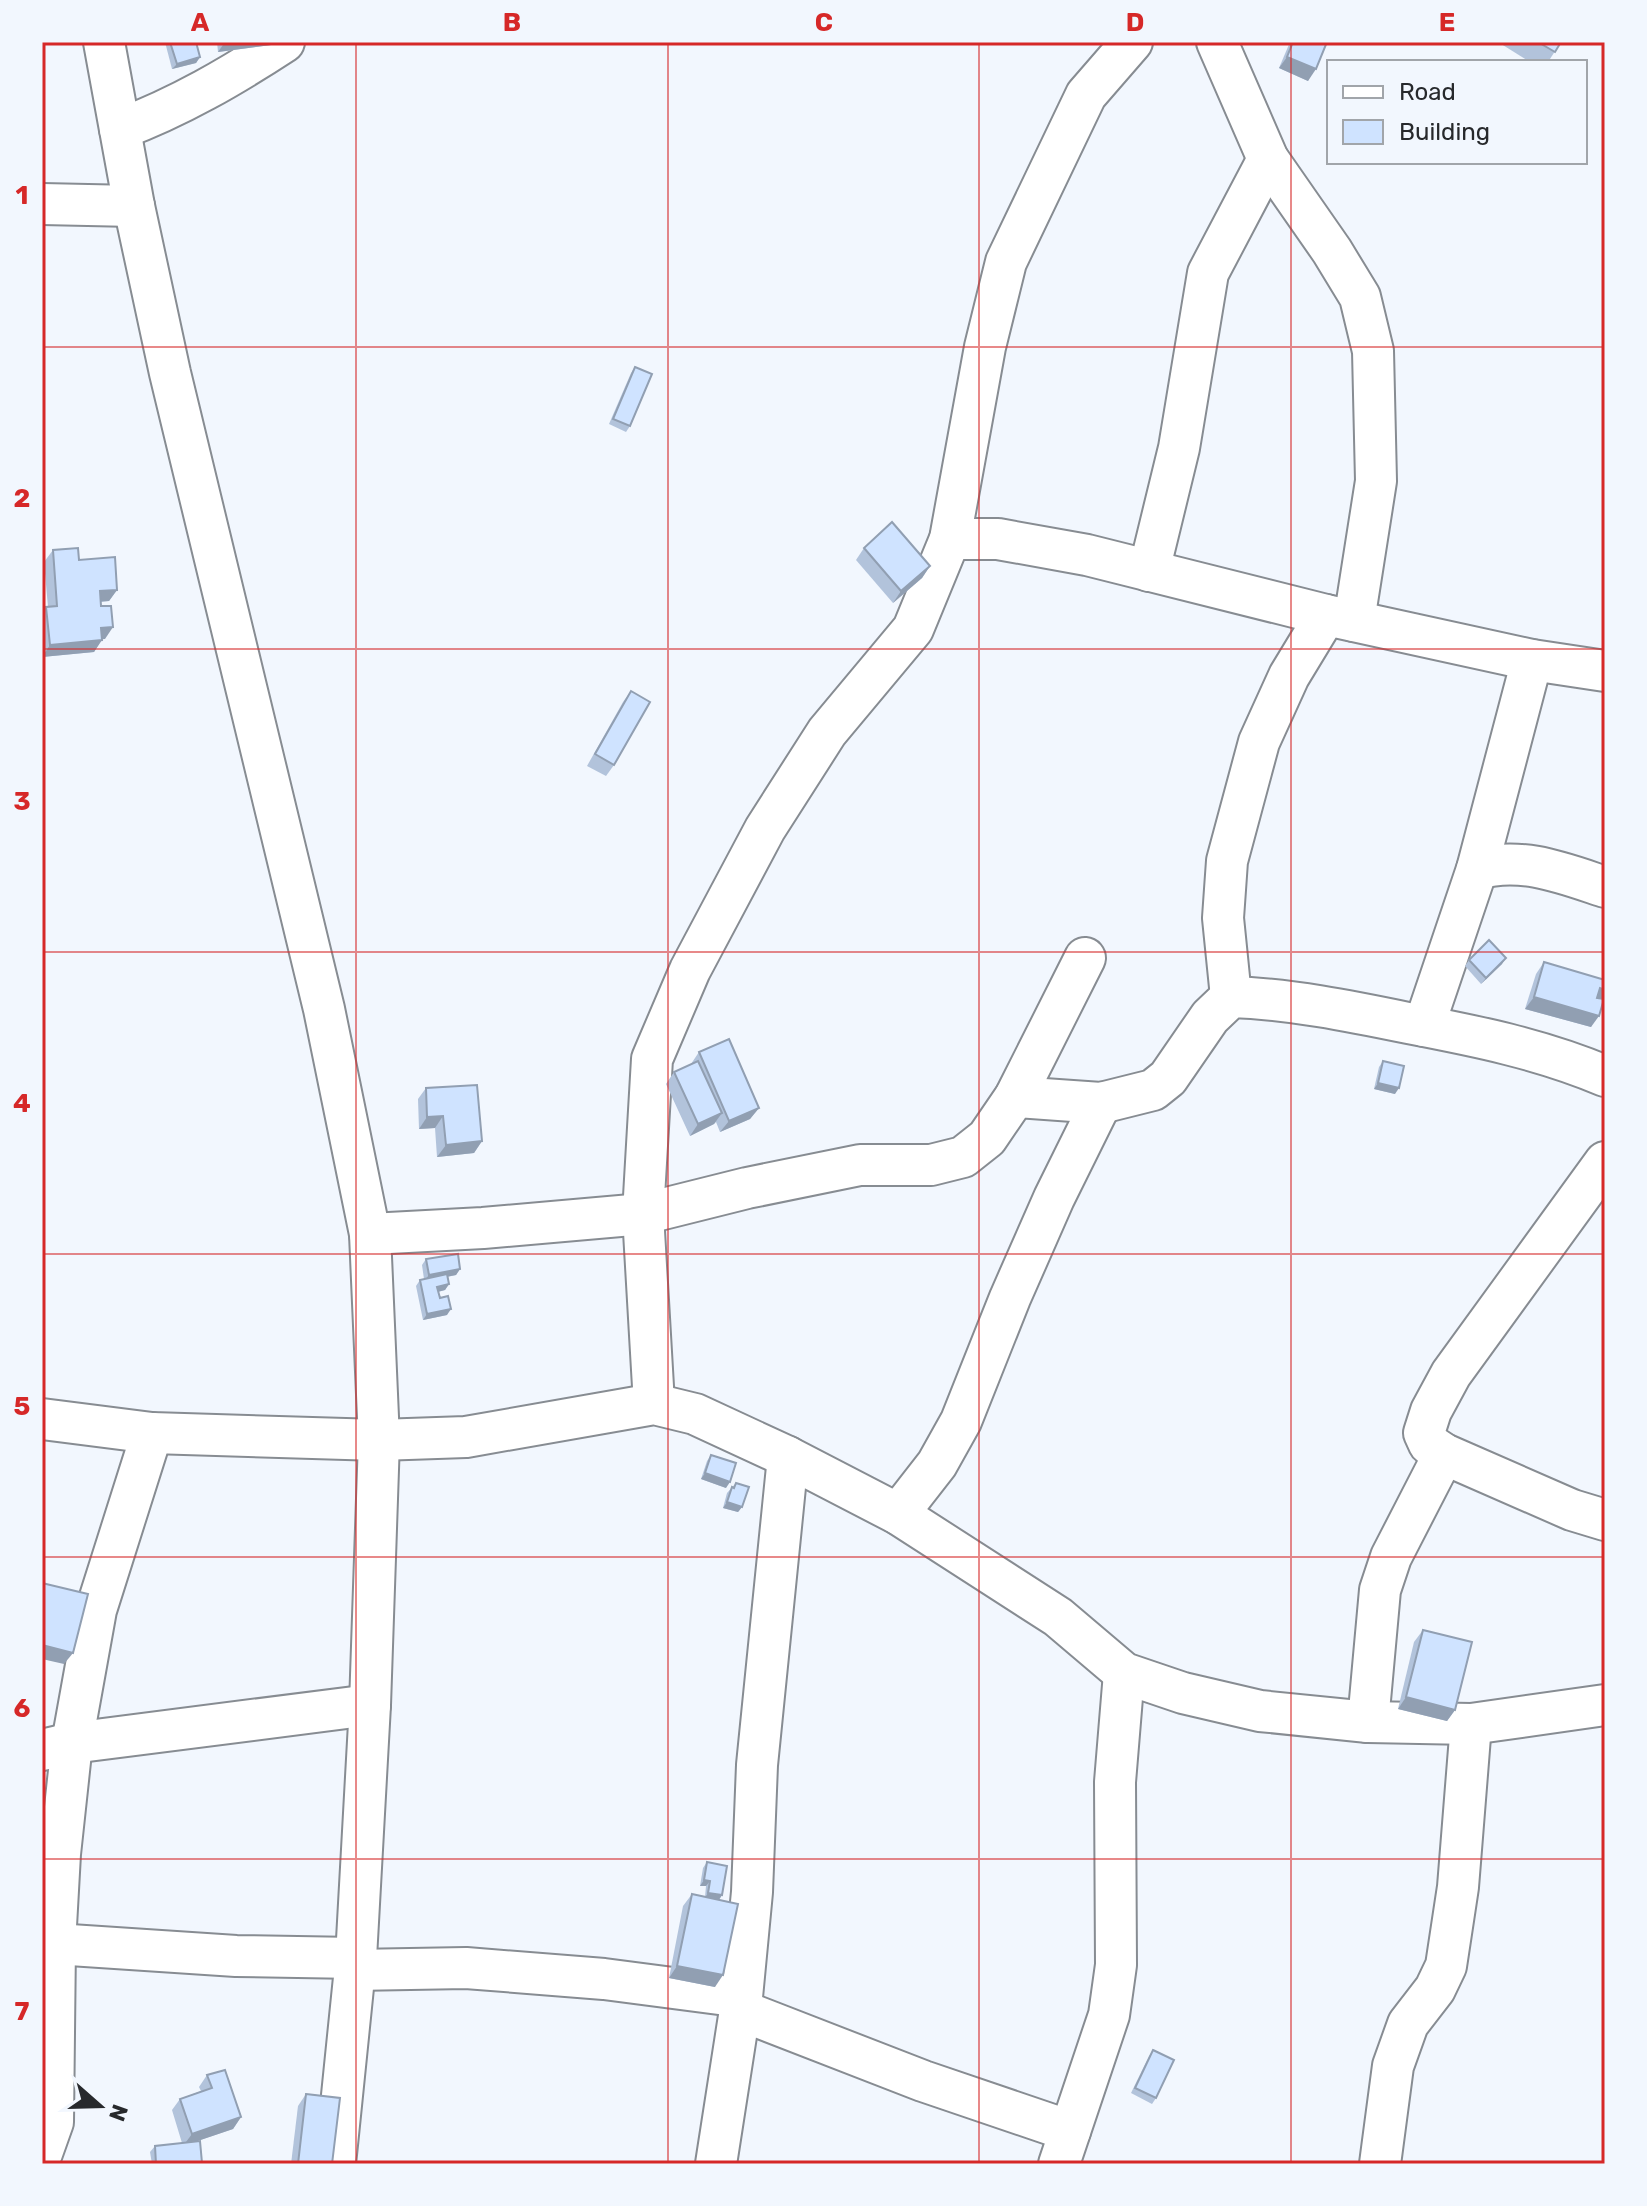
<svg xmlns="http://www.w3.org/2000/svg" width="1647" height="2206" font-family="Rubik,sans-serif">
	<style>
		.lines { fill: none; stroke-linecap: round; stroke-linejoin: round }
		.minor-casing { stroke: #878c92; stroke-width: 44 }
		.minor { stroke: #fff; stroke-width: 40 }
		.wall { fill: #b2c3db }
		.shaded-wall { fill: #919fb2 }
		.building { fill: #cfe3ff; stroke: #919fb2; stroke-width: 2 }
		.grid { fill: none; stroke: #d62828; stroke-width: 2; stroke-opacity: 0.55 }
		.neatline { fill: none; stroke: #d62828; stroke-width: 3 }
		.grid-label { font-size: 26px; text-anchor: middle; font-weight: bold; fill: #d62828 }
	</style>
	<rect width="100%" height="100%" fill="#f2f7fe"/>
	<g class="lines">
		<defs>
			<g id="minor">
				<path d="M104,42L134,206L170,373L324,1009L370,1234L379,1440L370,1705L356,1958L335,2164"/>
				<path d="M1217,42L1268,159L1332,251L1360,297L1373,351L1376,481L1354,621"/>
				<path d="M120,129C179,107 232,76 284,42"/>
				<path d="M42,204L134,206"/>
				<path d="M950,539H998L1087,555L1326,615L1532,660L1605,671"/>
				<path d="M1149,571L1179,448L1208,273L1268,159"/>
				<path d="M1477,869C1521,856 1563,873 1605,887"/>
				<path d="M1231,997L1223,918L1227,861L1259,742L1289,676L1326,615"/>
				<path d="M1424,1026L1477,869L1532,660"/>
				<path d="M1015,1097L1101,1103L1153,1090L1168,1078L1210,1017L1231,997C1290,999 1350,1011 1408,1023C1476,1036 1541,1049 1605,1076"/>
				<path d="M1605,1162L1451,1374L1431,1411L1424,1433L1429,1444L1444,1454L1572,1510L1605,1520"/>
				<path d="M370,1234L483,1228L643,1214L747,1188L860,1165H931L963,1157L987,1138L1015,1097L1085,958"/>
				<path d="M654,1404L643,1214L652,1059L690,970L765,829L827,732L913,629L950,539L985,347L1006,262L1086,95L1132,42"/>
				<path d="M42,1419L152,1433L379,1440L466,1437L654,1404L695,1414L788,1457L898,1514L1058,1617L1124,1673L1183,1693L1260,1711L1368,1722L1471,1724L1605,1705"/>
				<path d="M898,1514L937,1464L961,1421L1010,1298L1054,1198L1101,1103"/>
				<path d="M1368,1722L1380,1590L1391,1557L1444,1454"/>
				<path d="M42,1750L72,1743L370,1705"/>
				<path d="M55,1944L236,1956L356,1958"/>
				<path d="M354,1970L466,1968L604,1979L742,1997"/>
				<path d="M740,2010L923,2081L1070,2131"/>
				<path d="M42,2153L53,2122L55,1944L60,1854L72,1743L96,1610L152,1433"/>
				<path d="M716,2164L742,1997L752,1892L757,1765L788,1457"/>
				<path d="M1059,2164L1109,2015L1116,1965L1115,1782L1124,1673"/>
				<path d="M1380,2164L1393,2066L1408,2024L1435,1989L1446,1966L1458,1887L1471,1724"/>
			</g>
		</defs>
		<use href="#minor" class="minor-casing"/>
		<use href="#minor" class="minor"/>
	</g>
	<g class="wall">
		<path d="M165,42H196L200,57L196,63L172,69Z"/>
		<path d="M217,42H273L271,45L218,52Z"/>
		<path d="M1290,42H1327L1308,81L1279,68Z"/>
		<path d="M1498,42H1561L1548,62H1530Z"/>
		<path d="M635,367L630,426L626,432L609,424L631,373Z"/>
		<path d="M864,548L930,566L922,578L893,603L856,560Z"/>
		<path d="M53,550L79,560L117,590L109,601L101,602L105,639H102L94,652L42,657V613L46,607H48L44,562Z"/>
		<path d="M631,691L614,765L606,776L587,766L623,702Z"/>
		<path d="M1469,960L1502,964L1481,984L1465,966Z"/>
		<path d="M1544,962L1605,980V996L1591,1027L1525,1009L1536,974Z"/>
		<path d="M699,1052L759,1108L750,1119L720,1132L716,1122L714,1124L690,1136L666,1084L674,1072L691,1064Z"/>
		<path d="M1383,1061L1395,1094L1374,1089L1379,1067Z"/>
		<path d="M426,1088L482,1141L474,1153L437,1157L435,1128L419,1129L418,1099Z"/>
		<path d="M426,1259L460,1269L456,1275L447,1277L449,1284L445,1290L438,1292L447,1315L423,1320L416,1286L420,1280L424,1279L422,1265Z"/>
		<path d="M711,1455L726,1488L701,1479L707,1461Z"/>
		<path d="M736,1483L742,1507L738,1512L723,1508L727,1493Z"/>
		<path d="M1423,1630L1455,1710L1447,1721L1398,1709L1414,1642Z"/>
		<path d="M707,1862L722,1895L719,1900L715,1987L669,1978L683,1906L692,1894L705,1897L706,1886H700L703,1868Z"/>
		<path d="M1153,2050L1156,2098L1152,2104L1131,2093L1149,2056Z"/>
		<path d="M207,2075L241,2117L233,2129L197,2141L201,2164H152L150,2152L155,2146L182,2143L172,2110L180,2099L201,2091L199,2087Z"/>
		<path d="M306,2094L332,2164H291L298,2106Z"/>
	</g>
	<g class="shaded-wall">
		<path d="M225,42H273L271,45L218,52Z"/>
		<path d="M200,57L196,63L172,69L177,64Z"/>
		<path d="M1287,57L1316,69L1308,81L1279,68Z"/>
		<path d="M930,566L922,578L893,603L901,591Z"/>
		<path d="M117,590L109,601L92,602L100,591Z"/>
		<path d="M113,627L105,639L93,640L101,628Z"/>
		<path d="M102,640L94,652L42,657L50,645Z"/>
		<path d="M1506,958L1502,964L1481,984L1486,978Z"/>
		<path d="M1600,988L1605,990V996L1600,1003L1592,1000Z"/>
		<path d="M1534,997L1599,1016L1591,1027L1525,1009Z"/>
		<path d="M1378,1083L1399,1088L1395,1094L1374,1089Z"/>
		<path d="M759,1108L750,1119L720,1132L729,1121Z"/>
		<path d="M722,1113L714,1124L690,1136L698,1124Z"/>
		<path d="M443,1116L435,1128L419,1129L427,1117Z"/>
		<path d="M482,1141L474,1153L437,1157L446,1145Z"/>
		<path d="M460,1269L456,1275L424,1281L429,1275Z"/>
		<path d="M449,1284L445,1290L433,1293L437,1287Z"/>
		<path d="M451,1309L447,1315L423,1320L427,1314Z"/>
		<path d="M705,1473L730,1482L726,1488L701,1479Z"/>
		<path d="M727,1502L742,1507L738,1512L723,1508Z"/>
		<path d="M42,1645L73,1653L64,1664L42,1659Z"/>
		<path d="M1406,1697L1455,1710L1447,1721L1398,1709Z"/>
		<path d="M704,1880L710,1881L706,1886H700Z"/>
		<path d="M708,1893L722,1895L718,1901L704,1899Z"/>
		<path d="M677,1966L723,1975L715,1987L669,1978Z"/>
		<path d="M241,2117L233,2129L183,2146L192,2134Z"/>
	</g>
	<g class="building">
		<path d="M170,42H196L200,57L177,64Z"/>
		<path d="M1293,42H1327L1316,69L1287,57Z"/>
		<path d="M1538,42H1561L1555,52Z"/>
		<path d="M635,367L652,374L630,426L613,419Z"/>
		<path d="M892,522L930,566L901,591L864,548Z"/>
		<path d="M78,548L79,560L115,557L117,590L100,591L101,606H111L113,627L101,628L102,640L50,645L46,607L57,606L53,550Z"/>
		<path d="M631,691L650,702L614,765L595,754Z"/>
		<path d="M1489,940L1506,958L1486,978L1469,960Z"/>
		<path d="M1544,962L1605,980V990L1600,988L1597,998L1604,999L1599,1016L1534,997Z"/>
		<path d="M729,1039L759,1108L729,1121L699,1052Z"/>
		<path d="M698,1061L722,1113L698,1124L674,1072Z"/>
		<path d="M1383,1061L1404,1066L1399,1088L1378,1083Z"/>
		<path d="M477,1085L482,1141L446,1145L443,1116L427,1117L426,1088Z"/>
		<path d="M458,1254L460,1269L429,1275L426,1259Z"/>
		<path d="M447,1274L449,1284L437,1287L440,1298L448,1296L451,1309L427,1314L420,1280Z"/>
		<path d="M711,1455L736,1463L730,1482L705,1473Z"/>
		<path d="M736,1483L749,1487L742,1507L727,1502L732,1487L734,1488Z"/>
		<path d="M42,1583L88,1594L73,1653L42,1645Z"/>
		<path d="M1423,1630L1472,1642L1455,1710L1406,1697Z"/>
		<path d="M707,1862L727,1866L722,1895L708,1893L710,1881L704,1880Z"/>
		<path d="M692,1894L738,1904L723,1975L677,1966Z"/>
		<path d="M1153,2050L1174,2060L1156,2098L1135,2088Z"/>
		<path d="M225,2070L241,2117L192,2134L180,2099L212,2088L207,2075Z"/>
		<path d="M306,2094L340,2098L332,2164H298Z"/>
		<path d="M200,2141L202,2163L156,2164L155,2146Z"/>
	</g>
	<path class="grid" d="M356,42V2164M668,42V2164M979,42V2164M1291,42V2164M42,347H1605M42,649H1605M42,952H1605M42,1254H1605M42,1557H1605M42,1859H1605"/>
	<rect width="1647" height="2206" fill="none" stroke="#f2f7fe" stroke-width="88"/>
	<rect x="1327" y="60" width="260" height="104" fill="#f2f7fe" stroke="#a1a5aa" stroke-width="2"/>
	<rect x="1343" y="86" width="40" height="12" fill="#ffffff" stroke="#a1a5aa" stroke-width="2"/>
	<text x="1399" y="100" font-size="24" fill="#27292c">Road</text>
	<rect x="1343" y="120" width="40" height="24" fill="#cfe3ff" stroke="#a1a5aa" stroke-width="2"/>
	<text x="1399" y="140" font-size="24" fill="#27292c">Building</text>
	<g transform="translate(100 2106) rotate(110)" stroke="#f2f7fe" stroke-width="6" paint-order="stroke">
	<path d="M0-6L14 30L0 20L-14 30Z" fill="#27292c"/>
	<text y="-12" font-size="22" font-weight="bold" text-anchor="middle" fill="#27292c">N</text>
	</g>
	<rect x="44" y="44" width="1559" height="2118" class="neatline"/>
	<g class="grid-label">
		<text x="200" y="31">A</text>
		<text x="512" y="31">B</text>
		<text x="824" y="31">C</text>
		<text x="1135" y="31">D</text>
		<text x="1447" y="31">E</text>
		<text x="22" y="204">1</text>
		<text x="22" y="507">2</text>
		<text x="22" y="810">3</text>
		<text x="22" y="1112">4</text>
		<text x="22" y="1415">5</text>
		<text x="22" y="1717">6</text>
		<text x="22" y="2020">7</text>
	</g>
</svg>
